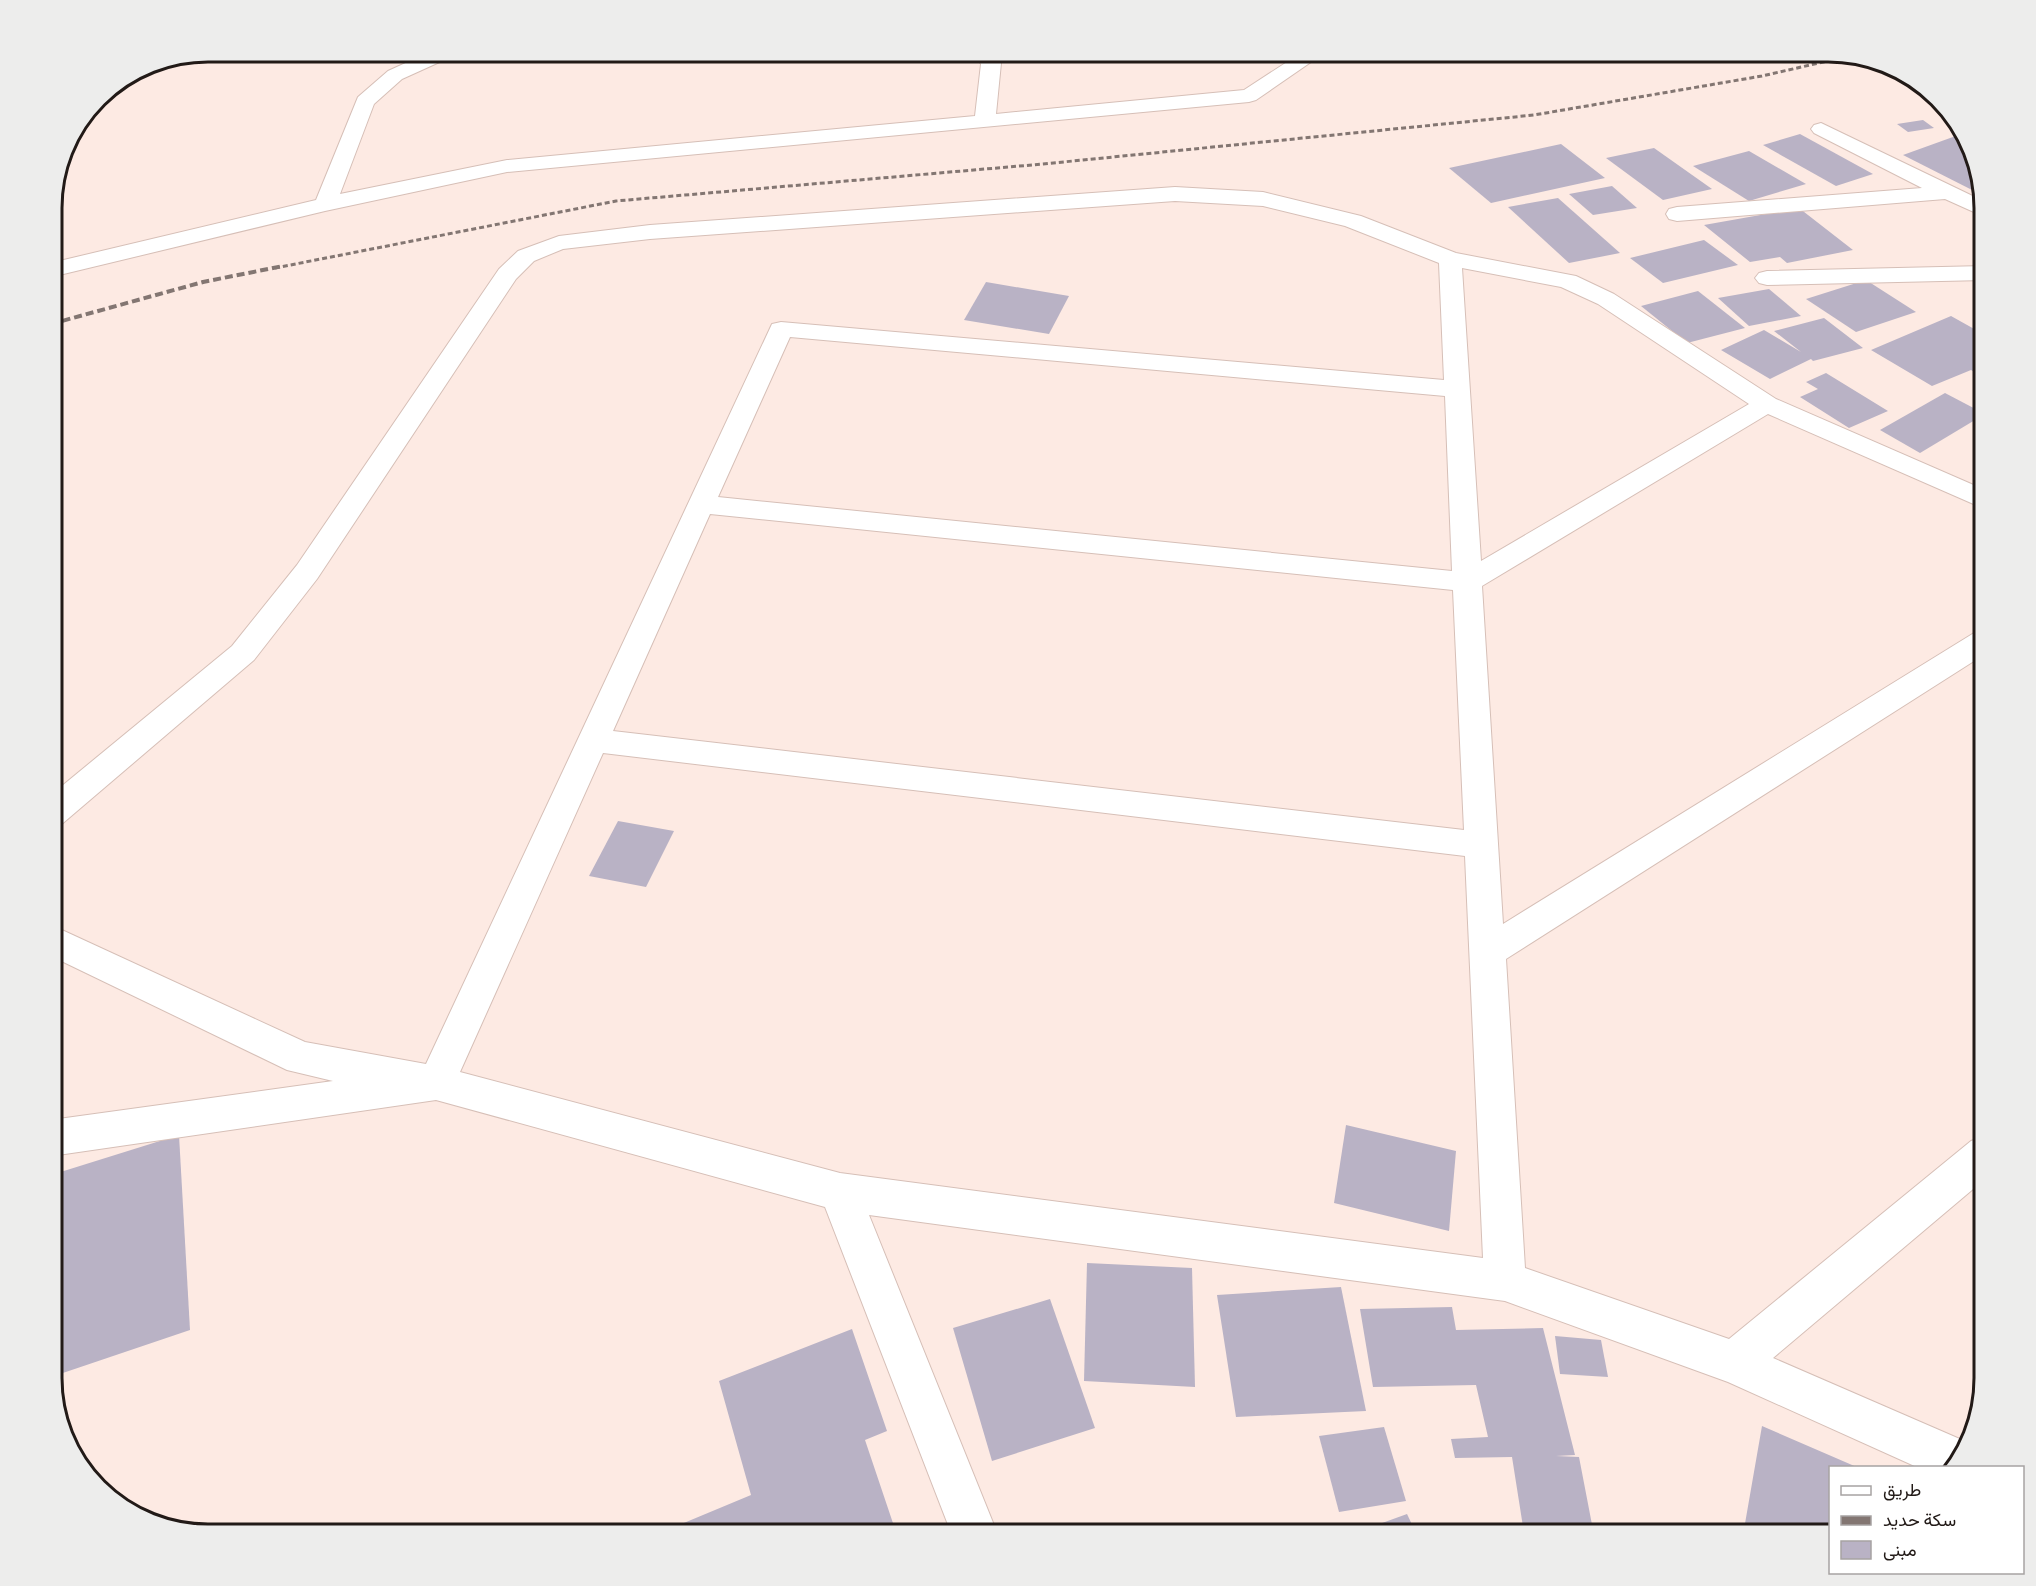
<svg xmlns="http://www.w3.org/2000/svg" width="2036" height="1586" font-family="Barlow,Vazirmatn,sans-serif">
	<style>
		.building { fill: #b9b2c5 }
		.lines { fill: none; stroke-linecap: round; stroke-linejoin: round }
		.street-casing { stroke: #d6bfb7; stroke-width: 2 }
		.street { fill: #fff; fill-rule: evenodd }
		.rail-far1 { stroke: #837672; stroke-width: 3; stroke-dasharray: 5 3; stroke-linecap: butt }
		.rail { stroke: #837672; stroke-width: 4; stroke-dasharray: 8 4; stroke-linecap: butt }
		.rim { fill: none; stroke: #221a17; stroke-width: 3 }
	</style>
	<rect width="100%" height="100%" fill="#fdeae3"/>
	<g class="building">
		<path d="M1923,120L1934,128L1908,132L1897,124Z"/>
		<path d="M1964,133L1969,138L1981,192L1978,193L1903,155Z"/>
		<path d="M1800,134L1873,174L1836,186L1763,145Z"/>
		<path d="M1561,144L1605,178L1491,203L1449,168Z"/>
		<path d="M1654,148L1712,189L1663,200L1606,158Z"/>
		<path d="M1749,151L1806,184L1749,201L1693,166Z"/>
		<path d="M1612,186L1637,208L1593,215L1569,194Z"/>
		<path d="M1558,198L1620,253L1569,263L1508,207Z"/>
		<path d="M1799,208L1853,250L1787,263L1780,257L1750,262L1704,225Z"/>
		<path d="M1704,240L1738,265L1663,283L1630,258Z"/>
		<path d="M1866,280L1916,312L1856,332L1806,299Z"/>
		<path d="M986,282L1069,296L1049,334L964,320Z"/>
		<path d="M1769,289L1801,316L1749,326L1718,298Z"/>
		<path d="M1698,291L1745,328L1687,343L1641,306Z"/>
		<path d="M1951,316L1985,335V378L1971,370L1932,386L1871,350Z"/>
		<path d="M1824,318L1863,348L1813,361L1811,359L1770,379L1721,350L1764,330L1801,352L1774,331Z"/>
		<path d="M1826,373L1888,411L1849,428L1800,397L1818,389L1806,382Z"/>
		<path d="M1945,393L1985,414L1920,453L1880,430Z"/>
		<path d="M618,821L674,831L646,887L589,876Z"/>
		<path d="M1346,1125L1456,1151L1449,1231L1334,1203Z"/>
		<path d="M179,1135L190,1330L51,1377V1175Z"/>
		<path d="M1087,1263L1192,1268L1195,1387L1084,1381Z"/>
		<path d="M1341,1287L1366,1411L1236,1417L1217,1295Z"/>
		<path d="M1050,1299L1095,1428L992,1461L953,1328Z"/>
		<path d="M1452,1307L1456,1330L1543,1328L1575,1455L1556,1456L1579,1457L1594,1535H1459V1531L1524,1533L1512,1457L1455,1458L1451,1439L1488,1437L1476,1385L1373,1387L1360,1309Z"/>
		<path d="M852,1329L887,1431L865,1440L897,1535H655L751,1495L719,1381Z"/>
		<path d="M1555,1336L1601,1340L1608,1377L1560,1374Z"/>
		<path d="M1762,1426L1859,1468H1830V1534L1743,1535Z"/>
		<path d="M1384,1427L1406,1501L1339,1512L1319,1436Z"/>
		<path d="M1407,1514L1417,1535H1349Z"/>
	</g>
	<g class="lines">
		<defs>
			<g id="street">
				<path d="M432,51H458L455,55L402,79L374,104L340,194L507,160L975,116L981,64L971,51H991L1001,63L996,114L1244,90L1304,51H1327L1256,100L1249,102L507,172L325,211L51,277V263L316,200L358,97L388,71Z"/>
				<path d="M1821,123L1983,201L1985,217L1945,199L1677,221L1669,219L1666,214L1669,209L1677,207L1922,188L1814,133L1811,129L1814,125Z"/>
				<path d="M1175,187L1263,192L1361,216L1456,253L1576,276L1614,294L1776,399L1985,490V509L1768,414L1482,586L1503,924L1974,633L1985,630V654L1506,959L1525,1268L1729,1339L1971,1141L1985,1136V1179L1773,1358L1969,1443L1956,1468H1919L1728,1382L1505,1301L869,1215L998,1535H952L825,1207L436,1100L51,1156V1120L333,1081L287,1070L51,956V925L305,1042L426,1064L772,324L781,322L1444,380L1439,263L1345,226L1263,206L1175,201L650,239L563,249L534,261L516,279L317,579L254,660L63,823L51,827V795L232,646L297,565L499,269L518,251L559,236L650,225ZM1462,268L1561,287L1598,304L1749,404L1481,561ZM790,337L1445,396L1452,571L718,497ZM710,514L1453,590L1464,830L613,731ZM603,753L1465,856L1483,1258L840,1173L460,1072Z"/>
				<path d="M1985,266V280L1767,285L1759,283L1755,278L1759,273L1767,271Z"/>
			</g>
		</defs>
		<use href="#street" class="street-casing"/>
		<use href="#street" class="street"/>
		<path class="rail-far1" d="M275,268L616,201L1043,164L1534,115L1762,76L1854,55"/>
		<path class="rail" d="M51,324L203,282L283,266"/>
	</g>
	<path d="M0 0H2036V1586H0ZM208 62H1828A146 146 0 0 1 1974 208V1378A146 146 0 0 1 1828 1524H208A146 146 0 0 1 62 1378V208A146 146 0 0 1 208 62Z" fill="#ededec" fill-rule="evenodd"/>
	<path class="rim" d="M208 62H1828A146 146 0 0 1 1974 208V1378A146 146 0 0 1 1828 1524H208A146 146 0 0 1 62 1378V208A146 146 0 0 1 208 62Z"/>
	<rect x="1829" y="1466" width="195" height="108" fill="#ffffff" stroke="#a7a3a2" stroke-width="1.5"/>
	<rect x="1841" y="1486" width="30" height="9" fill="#ffffff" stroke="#a7a3a2" stroke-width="1.5"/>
	<text x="1883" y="1496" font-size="18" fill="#221a17">طريق</text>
	<rect x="1841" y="1516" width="30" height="9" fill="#837672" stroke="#a7a3a2" stroke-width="1.5"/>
	<text x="1883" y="1526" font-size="18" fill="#221a17">سكة حديد</text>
	<rect x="1841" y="1541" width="30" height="18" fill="#b9b2c5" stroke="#a7a3a2" stroke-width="1.5"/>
	<text x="1883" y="1556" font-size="18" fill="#221a17">مبنى</text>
</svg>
